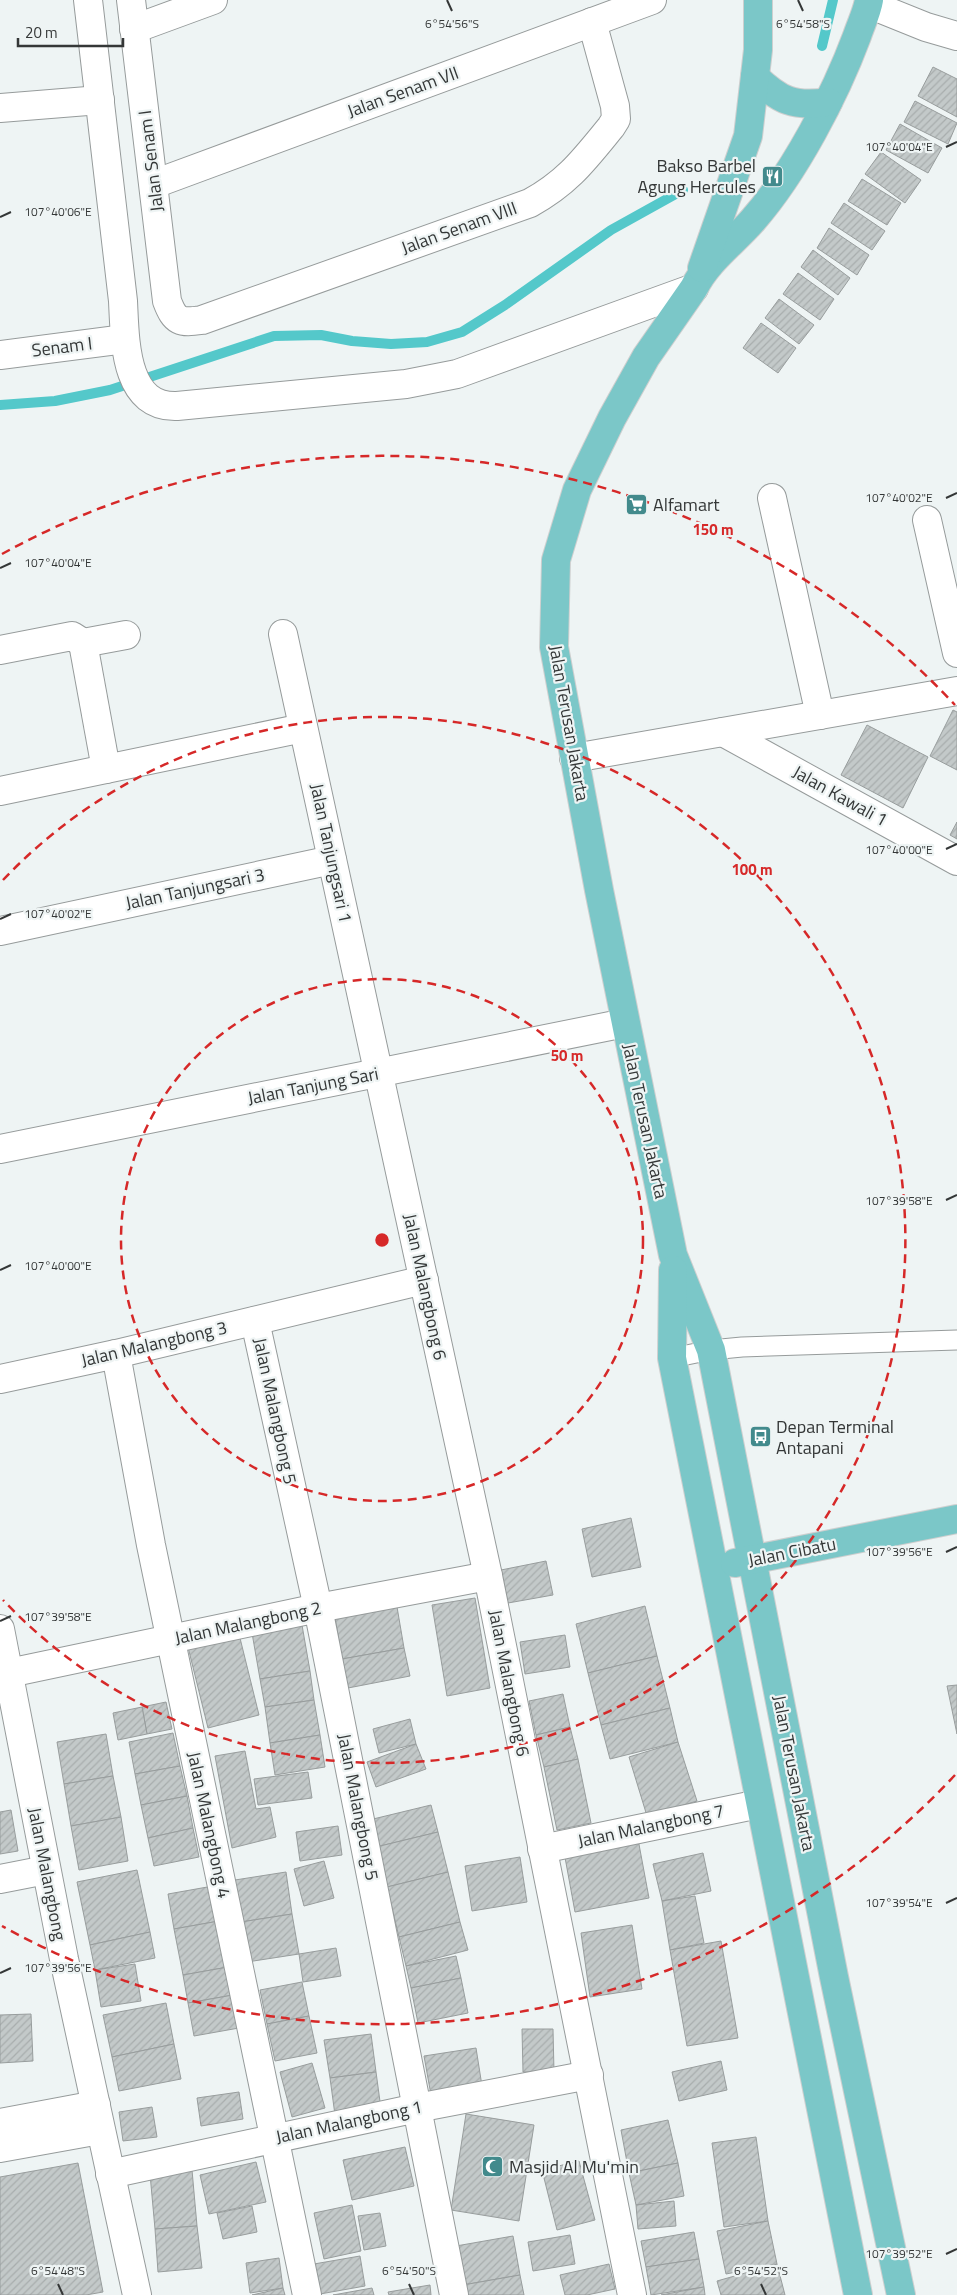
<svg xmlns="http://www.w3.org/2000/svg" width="957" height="2295" font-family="'Titillium Web',sans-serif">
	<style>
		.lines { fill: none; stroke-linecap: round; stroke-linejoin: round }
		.stream { stroke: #54c8ca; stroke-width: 10 }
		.building { fill: url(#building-hatch); stroke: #989d9d }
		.lane-casing { stroke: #969b9b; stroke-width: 21 }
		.street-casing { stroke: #969b9b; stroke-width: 30 }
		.primary-casing { stroke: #cecfcf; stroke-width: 30 }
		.lane { stroke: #fff; stroke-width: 19 }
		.street { stroke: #fff; stroke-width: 28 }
		.primary { stroke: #7bc7c8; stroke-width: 28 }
		.ticks { fill: none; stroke: #343737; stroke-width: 2 }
		.ring { fill: none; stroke: #d62828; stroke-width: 2.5; stroke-dasharray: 9 6 }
		.labels { text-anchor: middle; stroke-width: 4.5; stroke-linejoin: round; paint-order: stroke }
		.street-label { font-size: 18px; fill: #343737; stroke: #eef4f4 }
		.poi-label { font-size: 18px; fill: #343737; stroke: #eef4f4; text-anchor: start }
		.ticks-label { font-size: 12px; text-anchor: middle; fill: #343737; stroke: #eef4f4; stroke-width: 4.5; stroke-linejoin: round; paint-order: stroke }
		.centre { fill: #d62828; stroke: #eef4f4; stroke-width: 2.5 }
		.ring-label { font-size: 15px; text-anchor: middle; font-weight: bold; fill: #d62828; stroke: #eef4f4; stroke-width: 4.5; stroke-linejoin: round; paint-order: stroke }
	</style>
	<defs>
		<pattern id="building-hatch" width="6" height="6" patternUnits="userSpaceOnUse" patternTransform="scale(1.25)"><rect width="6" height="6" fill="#c3c9c9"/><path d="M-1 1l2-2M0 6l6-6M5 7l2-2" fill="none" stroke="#a8adad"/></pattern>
	</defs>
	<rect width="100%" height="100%" fill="#eef4f4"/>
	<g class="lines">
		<g class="stream">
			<path d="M822,46L833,0"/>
			<path d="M0,405L55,401L110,390L274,336L321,335L352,341L391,344L427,342L462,332L505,305L611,230L683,190"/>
		</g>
	</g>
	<g class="building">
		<path d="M933,67L957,79V117L918,96Z"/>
		<path d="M915,101L957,123L948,144L904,122Z"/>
		<path d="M900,124L942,148L928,173L886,150Z"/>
		<path d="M881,152L921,180L905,203L865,174Z"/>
		<path d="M862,179L901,203L887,225L848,201Z"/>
		<path d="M844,203L885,231L872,250L831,223Z"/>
		<path d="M829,228L869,255L857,275L817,248Z"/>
		<path d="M813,250L850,278L838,295L801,267Z"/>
		<path d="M798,273L834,299L820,320L783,294Z"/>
		<path d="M779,299L814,325L799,344L765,318Z"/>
		<path d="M761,323L796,348L778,373L743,348Z"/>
		<path d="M953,710L957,712V770L930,756Z"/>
		<path d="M867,725L928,757L903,808L841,775Z"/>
		<path d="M957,822V839L950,835Z"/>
		<path d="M631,1518L641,1567L592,1577L582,1529Z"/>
		<path d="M546,1561L553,1595L508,1603L501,1570Z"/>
		<path d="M475,1598L490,1688L447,1696L432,1605Z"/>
		<path d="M396,1601L404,1648L342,1659L334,1612Z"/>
		<path d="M645,1606L657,1656L588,1673L576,1624Z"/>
		<path d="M302,1625L310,1671L260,1679L252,1633Z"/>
		<path d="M239,1634L259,1715L208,1728L188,1647Z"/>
		<path d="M565,1635L570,1667L525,1674L520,1642Z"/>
		<path d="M404,1648L410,1676L348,1688L342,1659Z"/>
		<path d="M657,1656L670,1708L601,1725L588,1673Z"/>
		<path d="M310,1671L314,1700L265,1707L260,1679Z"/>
		<path d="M957,1685V1734L947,1686Z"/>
		<path d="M563,1694L570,1727L536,1735L529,1701Z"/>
		<path d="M314,1700L320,1735L270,1743L265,1707Z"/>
		<path d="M166,1702L172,1729L147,1734L142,1707Z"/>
		<path d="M142,1707L147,1734L118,1740L113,1713Z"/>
		<path d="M670,1708L678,1742L610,1759L601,1725Z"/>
		<path d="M410,1719L416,1744L379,1753L373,1729Z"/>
		<path d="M570,1727L578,1759L544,1767L536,1735Z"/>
		<path d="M173,1733L180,1766L135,1774L129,1742Z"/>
		<path d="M106,1734L113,1776L64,1784L57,1742Z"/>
		<path d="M320,1735L325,1767L275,1775L270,1743Z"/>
		<path d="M678,1742L697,1801L647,1816L629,1757Z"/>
		<path d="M416,1744L426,1769L376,1787L367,1762Z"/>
		<path d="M245,1751L256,1809L270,1807L276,1837L232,1848L215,1756Z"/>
		<path d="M578,1759L591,1823L557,1830L544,1767Z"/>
		<path d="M180,1766L187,1796L141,1805L135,1774Z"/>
		<path d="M308,1772L312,1798L258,1805L254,1779Z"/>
		<path d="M113,1776L121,1817L71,1826L64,1784Z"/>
		<path d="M187,1796L193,1828L148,1838L141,1805Z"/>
		<path d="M431,1805L438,1832L376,1847L369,1820Z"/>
		<path d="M11,1810L18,1851L0,1854V1812Z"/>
		<path d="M121,1817L128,1861L79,1870L71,1826Z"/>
		<path d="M338,1826L342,1855L300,1861L296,1832Z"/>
		<path d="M193,1828L199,1857L154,1866L148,1838Z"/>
		<path d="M438,1832L448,1872L387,1887L376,1847Z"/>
		<path d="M638,1839L649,1898L575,1912L564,1852Z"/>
		<path d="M703,1853L711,1891L662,1901L653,1864Z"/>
		<path d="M520,1857L527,1902L472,1911L465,1866Z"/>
		<path d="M324,1861L334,1898L304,1906L294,1869Z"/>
		<path d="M137,1870L150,1932L90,1945L77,1882Z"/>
		<path d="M286,1872L292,1914L241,1922L235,1880Z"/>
		<path d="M448,1872L460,1922L399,1937L387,1887Z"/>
		<path d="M213,1886L219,1921L174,1929L168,1894Z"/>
		<path d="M695,1896L704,1943L670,1950L662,1901Z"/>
		<path d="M292,1914L299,1954L247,1962L241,1922Z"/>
		<path d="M219,1921L228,1967L183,1975L174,1929Z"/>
		<path d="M460,1922L468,1950L406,1966L399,1937Z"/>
		<path d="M632,1925L642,1989L590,1997L581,1933Z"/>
		<path d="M150,1932L155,1958L95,1970L90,1945Z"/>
		<path d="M721,1941L738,2038L687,2046L670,1950Z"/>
		<path d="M336,1948L341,1976L303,1982L299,1954Z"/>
		<path d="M456,1956L461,1978L411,1988L406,1966Z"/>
		<path d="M135,1964L141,2001L101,2007L95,1970Z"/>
		<path d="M228,1967L233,1995L188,2003L183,1975Z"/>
		<path d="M461,1978L468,2013L418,2023L411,1988Z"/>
		<path d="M302,1982L309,2016L267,2024L260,1990Z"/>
		<path d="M233,1995L239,2028L194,2036L188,2003Z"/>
		<path d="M166,2003L174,2044L112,2057L103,2015Z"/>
		<path d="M31,2014L33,2061L0,2063V2015Z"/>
		<path d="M309,2016L317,2053L275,2061L267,2024Z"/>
		<path d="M522,2029H553L554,2072H523Z"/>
		<path d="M371,2034L376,2072L330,2078L324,2040Z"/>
		<path d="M174,2044L181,2079L119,2091L112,2057Z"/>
		<path d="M476,2048L482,2086L431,2095L424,2056Z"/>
		<path d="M721,2061L727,2090L679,2101L672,2072Z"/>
		<path d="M312,2063L325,2108L292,2117L280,2072Z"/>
		<path d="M376,2072L381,2109L335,2115L330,2078Z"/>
		<path d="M239,2092L243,2119L201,2126L197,2098Z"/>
		<path d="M152,2107L157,2137L123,2141L119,2112Z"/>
		<path d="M466,2114L534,2125L519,2221L451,2210Z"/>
		<path d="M668,2120L678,2163L629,2173L621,2130Z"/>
		<path d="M756,2137L768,2221L724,2227L712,2143Z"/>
		<path d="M405,2147L414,2186L352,2200L343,2160Z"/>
		<path d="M579,2161L595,2220L557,2230L542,2170Z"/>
		<path d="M256,2162L266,2202L209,2214L200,2175Z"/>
		<path d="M78,2163L103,2292L86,2295H0V2177Z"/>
		<path d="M678,2163L684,2196L636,2205L629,2173Z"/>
		<path d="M192,2170L197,2226L155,2229L150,2174Z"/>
		<path d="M674,2201L676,2226L638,2229L636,2205Z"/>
		<path d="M352,2205L361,2251L324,2259L314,2213Z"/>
		<path d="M252,2206L257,2232L223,2239L217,2213Z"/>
		<path d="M380,2213L386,2246L364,2250L358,2216Z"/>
		<path d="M768,2221L777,2264L726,2274L717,2231Z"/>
		<path d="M197,2226L202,2268L158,2272L155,2229Z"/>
		<path d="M694,2232L699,2259L646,2267L641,2241Z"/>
		<path d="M570,2235L575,2264L533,2271L528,2242Z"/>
		<path d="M513,2236L520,2275L463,2285L456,2246Z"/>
		<path d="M360,2256L365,2286L320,2294L314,2264Z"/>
		<path d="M279,2258L283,2288L250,2293L246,2263Z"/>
		<path d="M699,2259L704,2287L651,2295L646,2267Z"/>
		<path d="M609,2264L615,2289L587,2295H565L560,2275Z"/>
		<path d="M777,2264L785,2295H721L717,2281Z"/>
		<path d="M520,2275L524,2295H465L463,2285Z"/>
		<path d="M430,2285L431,2295H389L388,2292Z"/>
		<path d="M704,2287L705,2295H661Z"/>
		<path d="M283,2288L285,2295H252Z"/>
		<path d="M372,2288L374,2295H333Z"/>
	</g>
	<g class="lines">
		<defs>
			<path id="lane" d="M672,1358L711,1350L742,1347L957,1340"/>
			<g id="street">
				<path d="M88,0L123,301C125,340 124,408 177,406L406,384L457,374L694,288"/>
				<path d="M131,0L167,301C175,322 180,323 202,320L530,203C568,182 584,160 611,127L616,119L615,106L592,22"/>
				<path d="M869,4L926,27L957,36"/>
				<path d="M134,29L213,0"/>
				<path d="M0,108L100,100"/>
				<path d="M154,184L652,0"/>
				<path d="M0,355L125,339"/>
				<path d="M772,498L820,715"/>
				<path d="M927,520L957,653"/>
				<path d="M283,634L488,1576L632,2295"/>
				<path d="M83,643L106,769"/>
				<path d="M0,650L72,636L83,643L126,635"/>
				<path d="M723,732L957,861"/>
				<path d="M574,758L957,691"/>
				<path d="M0,791L303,728"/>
				<path d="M0,931L332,860"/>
				<path d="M0,1149L625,1023"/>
				<path d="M255,1321L318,1608L454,2295"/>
				<path d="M116,1354L151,1545L307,2295"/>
				<path d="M0,1379L116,1354L424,1280"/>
				<path d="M0,1629L64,1959L137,2295"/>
				<path d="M9,1673L318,1608L488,1576"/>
				<path d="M542,1849L759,1804"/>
				<path d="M0,1879L46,1870"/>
				<path d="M0,2123L96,2105"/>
				<path d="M0,2148L100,2130"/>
				<path d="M110,2174L417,2108L589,2075"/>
			</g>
			<g id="primary">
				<path d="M869,0C867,12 861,24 857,36C835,95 795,172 753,220C734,242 707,261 694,288L646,357L612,418L577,490L556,560L554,647L599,890L673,1255L711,1350L834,1977L901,2295"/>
				<path d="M755,77C780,101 794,107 828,102"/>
				<path d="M702,268L748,136L758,50V0"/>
				<path d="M673,1270L672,1358L858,2295"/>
				<path d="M735,1563L957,1519"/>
			</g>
		</defs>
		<use href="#lane" class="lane-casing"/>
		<use href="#street" class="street-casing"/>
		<use href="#primary" class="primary-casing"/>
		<use href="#lane" class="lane"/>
		<use href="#street" class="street"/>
		<use href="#primary" class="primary"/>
	</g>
	<path class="ticks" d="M447,0L452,11M798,0L803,11M946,147L957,142M0,217L11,212M946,498L957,493M0,568L11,563M946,849L957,844M0,919L11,914M946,1200L957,1195M0,1270L11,1265M946,1552L957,1547M0,1621L11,1616M946,1903L957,1898M0,1973L11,1968M946,2254L957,2249M58,2284L63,2295M409,2284L414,2295M761,2284L766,2295"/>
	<g class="ring">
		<circle cx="382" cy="1240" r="261"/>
		<path d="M3 880A523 523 0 1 1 3 1600"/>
		<path d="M955 1775A784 784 0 0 1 2 1926M2 554A784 784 0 0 1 955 705"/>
	</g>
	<defs>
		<symbol id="restaurant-square" viewBox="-11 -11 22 22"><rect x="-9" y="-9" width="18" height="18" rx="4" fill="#428a8c" stroke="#eef4f4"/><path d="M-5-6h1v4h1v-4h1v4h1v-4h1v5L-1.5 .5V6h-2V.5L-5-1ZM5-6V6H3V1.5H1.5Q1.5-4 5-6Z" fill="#fff"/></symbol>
		<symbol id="supermarket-square" viewBox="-11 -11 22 22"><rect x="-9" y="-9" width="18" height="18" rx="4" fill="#428a8c" stroke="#eef4f4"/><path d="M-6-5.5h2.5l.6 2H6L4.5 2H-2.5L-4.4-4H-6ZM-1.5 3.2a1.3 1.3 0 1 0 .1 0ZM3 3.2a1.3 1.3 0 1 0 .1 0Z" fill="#fff"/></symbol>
		<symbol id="bus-square" viewBox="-11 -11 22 22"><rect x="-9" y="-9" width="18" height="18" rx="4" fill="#428a8c" stroke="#eef4f4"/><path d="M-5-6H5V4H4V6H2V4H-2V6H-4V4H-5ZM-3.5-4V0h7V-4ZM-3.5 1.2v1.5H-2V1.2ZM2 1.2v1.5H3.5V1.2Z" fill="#fff"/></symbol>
		<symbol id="mosque-square" viewBox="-11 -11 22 22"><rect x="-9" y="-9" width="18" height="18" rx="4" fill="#428a8c" stroke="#eef4f4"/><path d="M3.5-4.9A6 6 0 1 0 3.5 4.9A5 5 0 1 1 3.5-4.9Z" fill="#fff"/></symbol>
	</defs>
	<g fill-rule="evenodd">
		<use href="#restaurant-square" x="760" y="164" width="25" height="25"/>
		<use href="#supermarket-square" x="624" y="492" width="25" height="25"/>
		<use href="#bus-square" x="748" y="1424" width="25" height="25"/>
		<use href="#mosque-square" x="480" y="2154" width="25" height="25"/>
	</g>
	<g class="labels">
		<g class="street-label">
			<text transform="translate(403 92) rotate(-20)" y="6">Jalan Senam VII</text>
			<text transform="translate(151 161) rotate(-97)" y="6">Jalan Senam I</text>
			<text transform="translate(459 228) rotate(-20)" y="6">Jalan Senam VIII</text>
			<text transform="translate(62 347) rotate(-7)" y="6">Senam I</text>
			<text transform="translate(569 723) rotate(80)" y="6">Jalan Terusan Jakarta</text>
			<text transform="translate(840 796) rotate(29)" y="6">Jalan Kawali 1</text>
			<text transform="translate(331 853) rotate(78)" y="6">Jalan Tanjungsari 1</text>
			<text transform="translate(195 889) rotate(-12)" y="6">Jalan Tanjungsari 3</text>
			<text transform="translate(313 1086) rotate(-11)" y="6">Jalan Tanjung Sari</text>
			<text transform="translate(645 1121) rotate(78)" y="6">Jalan Terusan Jakarta</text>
			<text transform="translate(425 1287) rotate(78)" y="6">Jalan Malangbong 6</text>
			<text transform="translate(154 1344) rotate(-13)" y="6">Jalan Malangbong 3</text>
			<text transform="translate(275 1411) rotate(78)" y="6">Jalan Malangbong 5</text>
			<text transform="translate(792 1552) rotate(-11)" y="6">Jalan Cibatu</text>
			<text transform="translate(248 1623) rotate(-12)" y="6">Jalan Malangbong 2</text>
			<text transform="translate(509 1683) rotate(79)" y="6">Jalan Malangbong 6</text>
			<text transform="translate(794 1773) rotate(79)" y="6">Jalan Terusan Jakarta</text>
			<text transform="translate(358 1807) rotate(79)" y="6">Jalan Malangbong 5</text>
			<text transform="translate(209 1825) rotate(78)" y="6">Jalan Malangbong 4</text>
			<text transform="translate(651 1826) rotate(-12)" y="6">Jalan Malangbong 7</text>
			<text transform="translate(47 1874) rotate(79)" y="6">Jalan Malangbong</text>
			<text transform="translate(349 2122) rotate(-12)" y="6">Jalan Malangbong 1</text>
		</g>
		<g class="poi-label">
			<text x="756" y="172" text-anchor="end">Bakso Barbel<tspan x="756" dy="21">Agung Hercules</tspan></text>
			<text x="653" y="511">Alfamart</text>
			<text x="776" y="1433">Depan Terminal<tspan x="776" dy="21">Antapani</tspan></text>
			<text x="509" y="2173">Masjid Al Mu'min</text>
		</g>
	</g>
	<g class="ticks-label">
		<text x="803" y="28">6°54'58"S</text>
		<text x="452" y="28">6°54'56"S</text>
		<text x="899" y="151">107°40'04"E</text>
		<text x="58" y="216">107°40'06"E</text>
		<text x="899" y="502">107°40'02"E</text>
		<text x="58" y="567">107°40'04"E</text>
		<text x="899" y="854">107°40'00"E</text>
		<text x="58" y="918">107°40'02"E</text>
		<text x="899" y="1205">107°39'58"E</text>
		<text x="58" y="1270">107°40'00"E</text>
		<text x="899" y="1556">107°39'56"E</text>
		<text x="58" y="1621">107°39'58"E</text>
		<text x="899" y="1907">107°39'54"E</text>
		<text x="58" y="1972">107°39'56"E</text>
		<text x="899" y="2258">107°39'52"E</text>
		<text x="58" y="2275">6°54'48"S</text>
		<text x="409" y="2275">6°54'50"S</text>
		<text x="761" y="2275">6°54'52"S</text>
	</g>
	<circle cx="382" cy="1240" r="8" class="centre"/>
	<g class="ring-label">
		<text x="713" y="535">150 m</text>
		<text x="752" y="875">100 m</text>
		<text x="567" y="1061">50 m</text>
	</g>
	<path d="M18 38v8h105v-8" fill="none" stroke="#343737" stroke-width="2.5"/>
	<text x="25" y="38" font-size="15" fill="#343737" stroke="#eef4f4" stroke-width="4" paint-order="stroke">20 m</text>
</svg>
